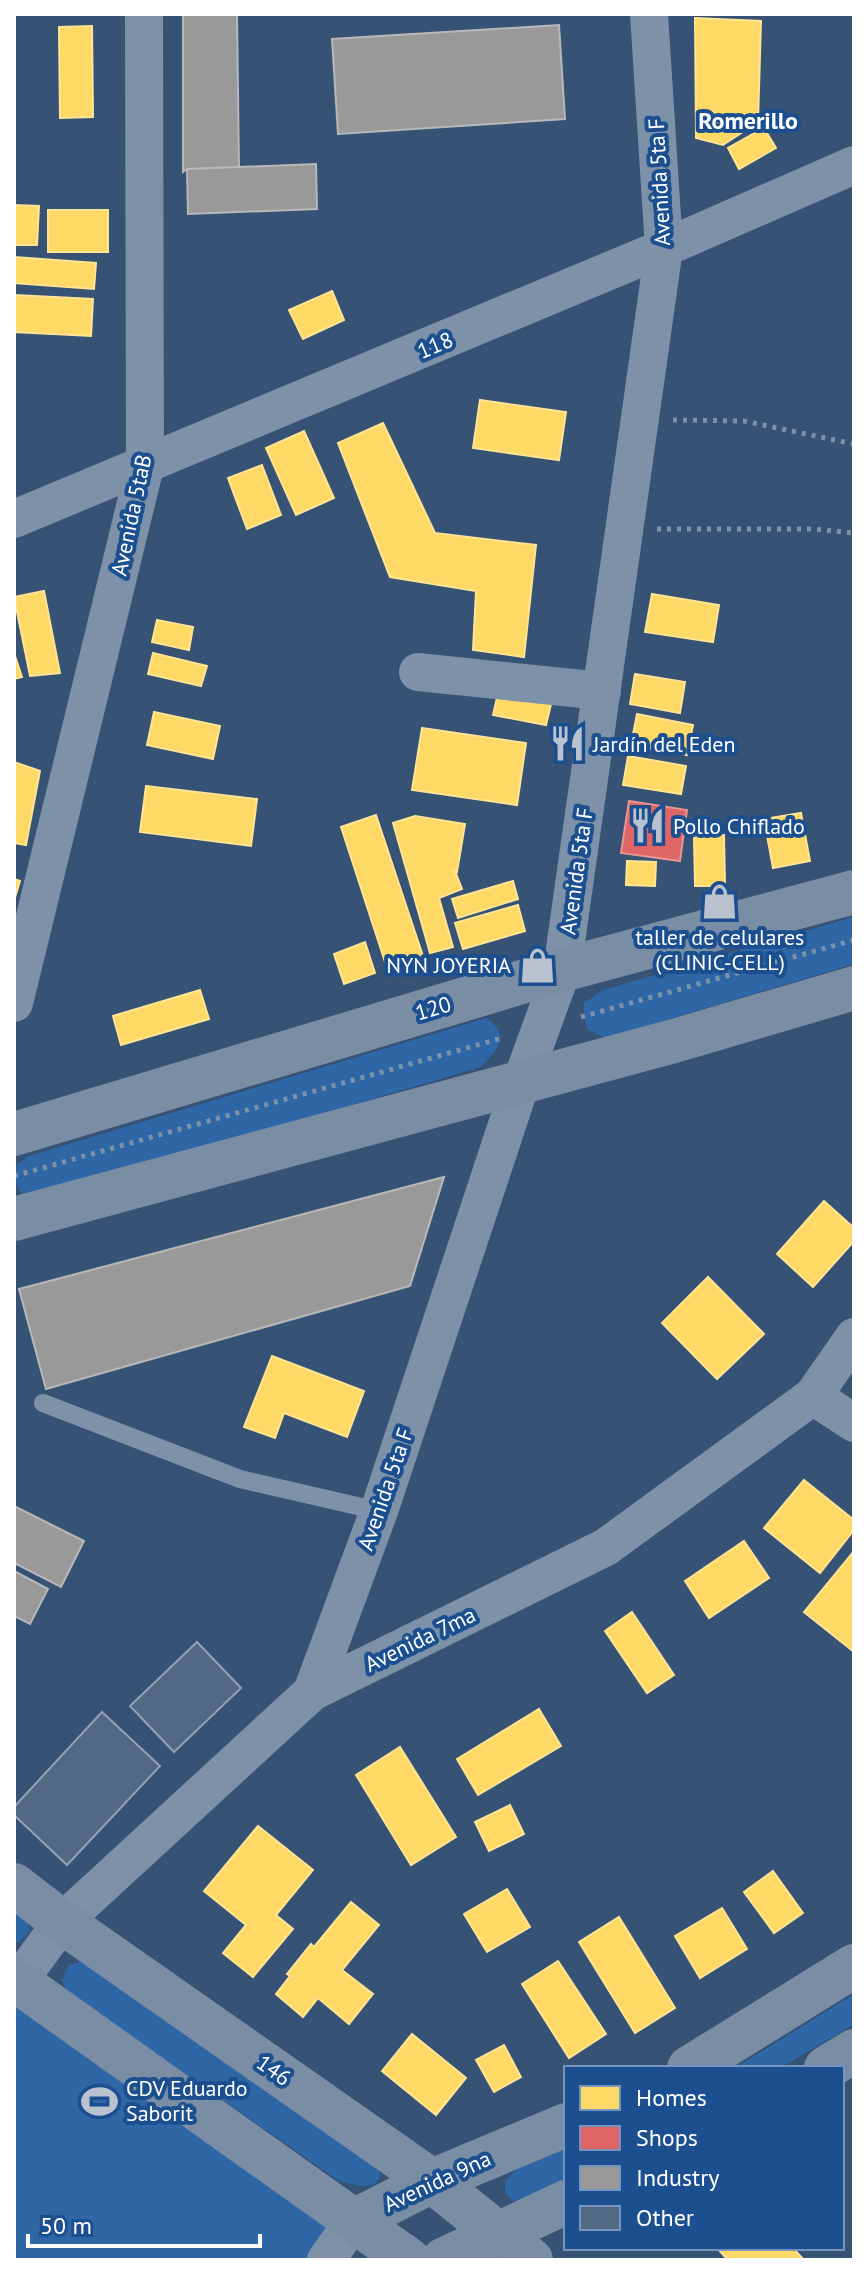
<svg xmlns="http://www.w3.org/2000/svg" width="868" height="2274" font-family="'PT Sans',sans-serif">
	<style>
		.green { fill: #2f66a5 }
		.homes { fill: #ffd966; stroke: #ffe494; stroke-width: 2 }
		.shops { fill: #e06666; stroke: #e99494; stroke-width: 2 }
		.industry { fill: #999; stroke: #b8b8b8; stroke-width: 2 }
		.building { fill: #526984; stroke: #92a2b6; stroke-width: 2 }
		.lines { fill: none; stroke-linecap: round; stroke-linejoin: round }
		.path { stroke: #7d92a8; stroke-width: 5; stroke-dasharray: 4 6; stroke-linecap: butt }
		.lane { stroke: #7d92a8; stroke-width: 18 }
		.street { stroke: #7d92a8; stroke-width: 38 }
		.secondary { stroke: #798da4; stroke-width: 44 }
		.labels { text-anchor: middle; stroke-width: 8; stroke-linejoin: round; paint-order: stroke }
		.street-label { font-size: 22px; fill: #fff; stroke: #1b4f8f }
		.poi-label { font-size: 22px; fill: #fff; stroke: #1b4f8f; text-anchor: start }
		.neighbourhood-label { font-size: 24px; font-weight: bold; fill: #fff; stroke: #1b4f8f }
	</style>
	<rect width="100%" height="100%" fill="#365274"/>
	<g class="green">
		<path d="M854,917V964L606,1038L588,1030L584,1016V1003L603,990Z"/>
		<path d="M486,1018C512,1035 498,1050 481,1067L29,1200C16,1189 12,1181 17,1164L29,1156Z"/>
		<path d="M14,1908L28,1924L30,1931L20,1941L14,1944Z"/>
		<path d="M87,1960L373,2160L381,2176L374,2185L360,2186L339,2181L66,1991L62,1980L69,1965Z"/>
		<path d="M14,1979L354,2221L326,2260H14Z"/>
		<path d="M854,1994V2024L848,2028L780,2068H735Z"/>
		<path d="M566,2149V2180L524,2200L512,2201L505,2191V2180L519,2168Z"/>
	</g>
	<g class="homes">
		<path d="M695,18L761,21L758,122L723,145L696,138Z"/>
		<path d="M92,26L93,117L60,118L59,27Z"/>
		<path d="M764,128L776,148L739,169L728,148Z"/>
		<path d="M14,205L39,206L37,245H14Z"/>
		<rect x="48" y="210" width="60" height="42"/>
		<path d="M14,257L96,263L94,289L14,283Z"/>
		<path d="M332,291L344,320L303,339L289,310Z"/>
		<path d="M14,295L93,299L91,336L14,332Z"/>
		<path d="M480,400L566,412L559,460L473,448Z"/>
		<path d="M383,423L435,533L536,545L524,657L473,650L476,591L390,577L338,443Z"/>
		<path d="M304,431L334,498L296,515L266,448Z"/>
		<path d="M262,465L281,515L247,529L228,478Z"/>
		<path d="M44,591L60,673L30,676L14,597Z"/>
		<path d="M652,594L719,605L713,642L645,632Z"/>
		<path d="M157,620L193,627L189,650L152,642Z"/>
		<path d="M14,653L22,677L14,679Z"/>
		<path d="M153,653L207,666L201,686L148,674Z"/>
		<path d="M635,674L685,682L680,713L630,704Z"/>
		<path d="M499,689L552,700L546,725L493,715Z"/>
		<path d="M154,712L220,726L213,759L147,745Z"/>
		<path d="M637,714L693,725L687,755L631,745Z"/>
		<path d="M422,728L526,743L517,805L412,790Z"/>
		<path d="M628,756L686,766L681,794L623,785Z"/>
		<path d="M14,762L40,771L26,845L14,843Z"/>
		<path d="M146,786L257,799L251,846L140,832Z"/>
		<path d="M801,813L810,861L773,868L764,819Z"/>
		<path d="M376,815L424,959L388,971L341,827Z"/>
		<path d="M415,816L465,824L457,872L455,871L462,889L439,898L453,947L430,953L393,823Z"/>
		<path d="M724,835L725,886H695L694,836Z"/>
		<path d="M627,861L656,862L655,886L626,885Z"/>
		<path d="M14,879L20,881L14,901Z"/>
		<path d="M513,881L518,899L458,918L452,899Z"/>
		<path d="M518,905L525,931L463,949L455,923Z"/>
		<path d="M365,942L375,973L344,984L334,954Z"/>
		<path d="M200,990L209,1019L121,1045L113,1016Z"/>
		<path d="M824,1201L854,1228V1241L813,1287L777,1254Z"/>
		<path d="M708,1277L764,1334L717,1379L662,1323Z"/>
		<path d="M272,1356L364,1391L347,1437L284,1413L275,1438L244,1427Z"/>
		<path d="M804,1480L854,1520V1530L820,1573L764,1528Z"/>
		<path d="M744,1541L769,1578L709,1618L685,1581Z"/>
		<path d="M854,1551V1652L804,1612Z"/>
		<path d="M632,1612L674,1675L647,1693L605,1631Z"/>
		<path d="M539,1709L561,1746L478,1795L457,1759Z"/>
		<path d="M400,1747L456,1837L411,1865L356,1775Z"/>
		<path d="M510,1805L524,1834L489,1851L475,1822Z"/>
		<path d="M258,1826L313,1870L276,1915L293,1929L253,1977L223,1953L246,1925L204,1891Z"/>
		<path d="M773,1871L803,1913L774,1933L744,1892Z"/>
		<path d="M507,1889L530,1927L487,1952L464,1914Z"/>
		<path d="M351,1902L379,1925L342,1970L373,1994L349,2024L318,1998L303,2017L276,1994L290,1976L287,1974L311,1944L314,1947Z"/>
		<path d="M722,1908L747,1949L700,1978L675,1936Z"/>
		<path d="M619,1917L675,2008L635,2033L579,1942Z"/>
		<path d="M558,1961L606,2034L569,2058L522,1984Z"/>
		<path d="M412,2034L466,2078L436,2115L382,2071Z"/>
		<path d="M504,2045L521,2077L494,2092L476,2060Z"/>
		<path d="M717,2248H793L803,2259L728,2260Z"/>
	</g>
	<path class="shops" d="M629,801L687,810L680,861L621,853Z"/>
	<g class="industry">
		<path d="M183,14H237L239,169H187L183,172Z"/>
		<path d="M559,25L565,119L338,134L332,39Z"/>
		<path d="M316,164L317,209L188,214L187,169Z"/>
		<path d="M444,1177L410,1286L46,1389L19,1289Z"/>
		<path d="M14,1506L84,1541L61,1587L14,1563Z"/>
		<path d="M14,1571L48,1589L30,1624L14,1616Z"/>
	</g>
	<g class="building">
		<path d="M197,1642L241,1688L174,1752L130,1706Z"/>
		<path d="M102,1712L160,1766L67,1865L14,1815V1807Z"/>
	</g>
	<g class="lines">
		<g class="path">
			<path d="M673,420L744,421L854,444"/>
			<path d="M657,529H813L854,533"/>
			<path d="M581,1017L854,940"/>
			<path d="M14,1176L502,1038"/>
		</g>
		<path class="lane" d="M43,1403L240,1479L379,1511"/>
		<g class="street">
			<path d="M14,519L664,248L854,165"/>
			<path d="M418,672L602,691"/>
			<path d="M14,1003L145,466L144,14"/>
			<path d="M813,1396L854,1423"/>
			<path d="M312,1692L379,1511L521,1083L562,970L664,248L649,14"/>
			<path d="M18,1982L62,1922L312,1692L606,1547L813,1396L854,1337"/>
			<path d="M326,2260L354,2221"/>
		</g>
		<g class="secondary">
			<path d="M14,1134L562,970L854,892"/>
			<path d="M14,1219L674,1041L854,988"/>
			<path d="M14,1885L62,1922L432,2181L531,2260"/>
			<path d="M14,1979L409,2260"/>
			<path d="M689,2068L854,1966"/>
			<path d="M826,2068L854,2051"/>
			<path d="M354,2221L432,2181L566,2125"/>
			<path d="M443,2260L566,2202"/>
		</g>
	</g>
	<defs>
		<symbol id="restaurant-bare" viewBox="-9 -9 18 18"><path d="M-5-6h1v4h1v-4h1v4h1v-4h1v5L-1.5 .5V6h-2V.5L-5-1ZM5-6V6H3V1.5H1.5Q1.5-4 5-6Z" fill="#b9c2ce" stroke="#1b4f8f" stroke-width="2.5" paint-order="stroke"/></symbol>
		<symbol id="shop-bare" viewBox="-9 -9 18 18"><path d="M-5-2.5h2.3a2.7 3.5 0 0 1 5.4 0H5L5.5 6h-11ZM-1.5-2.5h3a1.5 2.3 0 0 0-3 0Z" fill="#b9c2ce" stroke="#1b4f8f" stroke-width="2.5" paint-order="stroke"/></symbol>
		<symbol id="stadium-bare" viewBox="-9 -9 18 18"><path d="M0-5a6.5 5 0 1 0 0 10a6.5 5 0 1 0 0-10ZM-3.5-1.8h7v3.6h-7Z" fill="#b9c2ce" stroke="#1b4f8f" stroke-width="2.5" paint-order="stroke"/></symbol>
	</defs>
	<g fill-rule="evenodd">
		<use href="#restaurant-bare" x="542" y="718" width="51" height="51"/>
		<use href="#restaurant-bare" x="622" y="800" width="51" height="51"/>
		<use href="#shop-bare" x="694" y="876" width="51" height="51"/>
		<use href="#shop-bare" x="512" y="940" width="51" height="51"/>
		<use href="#stadium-bare" x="74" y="2076" width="51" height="51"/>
	</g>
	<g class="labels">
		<g class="street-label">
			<text transform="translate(659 182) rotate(-93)" y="8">Avenida 5ta F</text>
			<text transform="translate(435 345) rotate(-23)" y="8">118</text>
			<text transform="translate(131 515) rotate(-78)" y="8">Avenida 5taB</text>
			<text transform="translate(576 871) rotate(-82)" y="8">Avenida 5ta F</text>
			<text transform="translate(433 1008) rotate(-16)" y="8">120</text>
			<text transform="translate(385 1489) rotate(-71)" y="8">Avenida 5ta F</text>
			<text transform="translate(420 1639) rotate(-26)" y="8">Avenida 7ma</text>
			<text transform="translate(274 2070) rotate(35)" y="8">146</text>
			<text transform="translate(437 2181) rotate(-25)" y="8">Avenida 9na</text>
		</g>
		<g class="poi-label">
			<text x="593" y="752">Jardín del Eden</text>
			<text x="673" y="834">Pollo Chiflado</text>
			<text x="720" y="945" text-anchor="middle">taller de celulares<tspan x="720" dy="25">(CLINIC-CELL)</tspan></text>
			<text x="511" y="973" text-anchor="end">NYN JOYERIA</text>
			<text x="126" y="2096">CDV Eduardo<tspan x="126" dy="25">Saborit</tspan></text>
		</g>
		<g class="neighbourhood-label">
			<text x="748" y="129">Romerillo</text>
		</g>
	</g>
	<rect width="868" height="2274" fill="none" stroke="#ffffff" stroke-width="32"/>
	<rect x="564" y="2066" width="280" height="184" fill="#1b4f8f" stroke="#7695bc" stroke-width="2"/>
	<rect x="580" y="2086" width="40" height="24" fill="#ffd966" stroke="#7695bc" stroke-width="2"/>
	<text x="636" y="2106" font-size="24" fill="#ffffff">Homes</text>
	<rect x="580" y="2126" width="40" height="24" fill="#e06666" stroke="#7695bc" stroke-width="2"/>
	<text x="636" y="2146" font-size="24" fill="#ffffff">Shops</text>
	<rect x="580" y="2166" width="40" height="24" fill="#999999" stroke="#7695bc" stroke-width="2"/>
	<text x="636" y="2186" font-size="24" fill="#ffffff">Industry</text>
	<rect x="580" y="2206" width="40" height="24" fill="#526984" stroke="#7695bc" stroke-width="2"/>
	<text x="636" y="2226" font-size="24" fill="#ffffff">Other</text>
	<path d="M28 2234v12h232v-12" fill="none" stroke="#ffffff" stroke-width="4"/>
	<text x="40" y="2234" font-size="24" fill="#ffffff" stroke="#1b4f8f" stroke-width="6" paint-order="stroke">50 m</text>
</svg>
